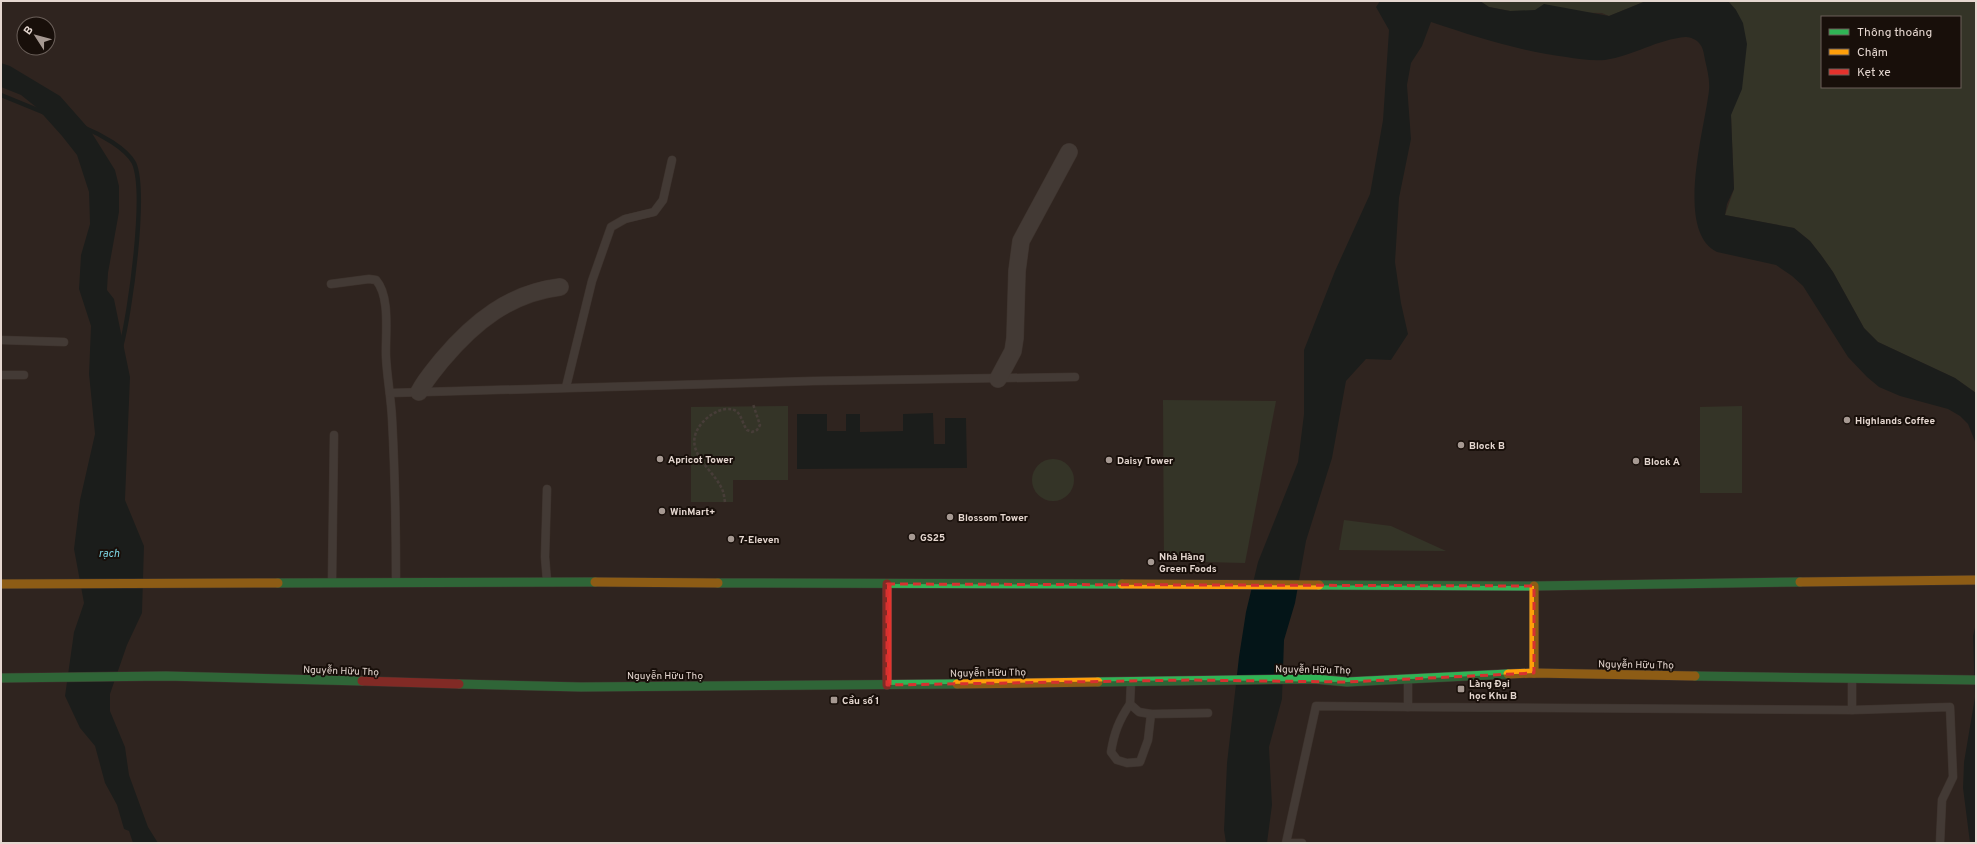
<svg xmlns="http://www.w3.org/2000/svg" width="1977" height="844" font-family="Overpass,sans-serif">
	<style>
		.green { fill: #3a4732; fill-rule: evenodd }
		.water { fill: #041518 }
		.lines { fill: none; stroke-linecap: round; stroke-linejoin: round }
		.stream { stroke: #041518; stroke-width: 4.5 }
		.lane-casing { stroke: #4c433e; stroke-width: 9 }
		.street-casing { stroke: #4c433e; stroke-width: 18 }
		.fast-casing { stroke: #4c433e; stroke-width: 10 }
		.slow-casing { stroke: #4c433e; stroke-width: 10 }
		.jam-casing { stroke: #4c433e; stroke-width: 10 }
		.path { stroke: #655c58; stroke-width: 2.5; stroke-dasharray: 3 2; stroke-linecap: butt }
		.lane { stroke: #5c5450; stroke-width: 8 }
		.street { stroke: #5c5450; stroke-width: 17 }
		.fast { stroke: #30b455; stroke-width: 9 }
		.slow { stroke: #ff9f0a; stroke-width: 9 }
		.jam { stroke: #e5322d; stroke-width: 9 }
		.marked { fill: none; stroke: #d73130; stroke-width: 3; stroke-dasharray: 8 5; stroke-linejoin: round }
		.poi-dot { fill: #a69992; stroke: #180f0a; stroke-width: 1.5 }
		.labels { text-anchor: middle; stroke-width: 4; stroke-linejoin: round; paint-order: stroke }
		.poi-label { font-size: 10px; font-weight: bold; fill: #e5d7d0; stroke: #180f0a; text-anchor: start }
		.street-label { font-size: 10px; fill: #e5d7d0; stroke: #180f0a }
		.water-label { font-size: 11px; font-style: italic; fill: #7ed8e6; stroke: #180f0a }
	</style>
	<rect width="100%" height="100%" fill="#30251f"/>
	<g class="green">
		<path d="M1480,1H1646L1609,16L1602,13L1510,11L1489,7Z"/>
		<path d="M1728,1H1976V393L1955,378L1878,342L1864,328L1833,272L1821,255L1810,241L1794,228L1725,215L1734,189L1731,115L1736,10ZM1822,17H1960V87H1822Z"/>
		<path d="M1163,400L1276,401L1245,563L1164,561Z"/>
		<path d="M788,406V480H733V502H691V407Z"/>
		<path d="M1742,406V493H1700V407Z"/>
		<circle cx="1053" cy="480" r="21"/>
		<path d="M1344,520L1391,526L1446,551L1339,550Z"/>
	</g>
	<g class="water">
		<path d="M1380,1H1480L1489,7L1510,11L1535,10L1544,4L1609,16L1646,1H1728L1736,10L1743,23L1747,44L1742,89L1731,115L1734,189L1727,204L1725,215L1794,228L1810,241L1821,255L1833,272L1864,328L1878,342L1955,378L1976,393V444L1968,424L1960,416L1948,409L1900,396L1879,387L1867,377L1848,357L1803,286L1792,276L1776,265L1717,252C1674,231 1705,128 1709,90C1710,80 1707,69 1705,60C1704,54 1703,47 1699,43C1697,40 1690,37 1686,37C1658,39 1633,56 1605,60C1592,61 1578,59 1566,57C1519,51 1476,37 1431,22L1422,46L1411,63L1407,85L1411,139L1399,198L1395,262L1401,303L1408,334L1391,360L1366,359L1346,381L1332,458L1306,541L1295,603L1284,640L1282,699L1269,747L1272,805L1267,843H1226L1224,830L1227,763L1239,657L1246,612L1258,562L1298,462L1304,414V350L1335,271L1370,194L1383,120L1389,30L1376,7Z"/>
		<path d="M1,63L10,66L60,96L90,130L115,170L119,186V212L108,273L107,290L114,299L130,377L125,500L144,546L142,613L127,645L110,694V711L125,747L129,775L148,827L158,843H133L129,831L124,829L117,805L105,783L95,746L80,728L65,696L74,632L84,603L74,549L80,500L95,434L89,374L91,326L79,289L81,255L90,224L89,192L77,155L62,136L36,107L21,95L1,87Z"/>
		<path d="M933,413L934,444H945V418H966L967,468L797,469V414H827V431H846V414H860V432L903,431V414Z"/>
		<path d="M1976,623V843H1970L1963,788L1964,762L1975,697L1973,636Z"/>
	</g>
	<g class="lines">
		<g class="stream">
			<path d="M1,95L45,113"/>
			<path d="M85,128C100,134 126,148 134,163C147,193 130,313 121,347"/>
		</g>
		<defs>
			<g id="lane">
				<path d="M331,284L369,279L376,280C391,297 385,336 386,357C387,377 391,398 392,418C395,473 396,527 396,582"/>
				<path d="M1,340L64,342"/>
				<path d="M1,375H24"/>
				<path d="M566,387L592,281L611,227L625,219L654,212L663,200L672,160"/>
				<path d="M390,393L813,381L1075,377"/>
				<path d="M547,581L545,557L547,489"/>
				<path d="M332,582L334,435"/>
				<path d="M1408,681V707L1852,710V679"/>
				<path d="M1131,682L1130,704L1139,712L1151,714L1208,713"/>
				<path d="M1130,704C1119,720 1114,733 1111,752L1117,760L1127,763L1140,762L1148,740L1151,714"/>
				<path d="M1852,710L1950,707L1953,777L1942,800L1940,843"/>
				<path d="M1302,843H1286L1316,706L1408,707"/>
			</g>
			<g id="street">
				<path d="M998,379L1013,351L1015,338L1017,271L1021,241L1069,152"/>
				<path d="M419,392C425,380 434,370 442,360C474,322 510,293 560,287"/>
			</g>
			<g id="fast">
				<path d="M278,583L595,582"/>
				<path d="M718,583L1122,584"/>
				<path d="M1319,585L1534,586L1800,582"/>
				<path d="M1695,676L1976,680"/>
				<path d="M1,678L166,676L362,681"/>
				<path d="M1098,682L1314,679L1347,682L1508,674"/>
				<path d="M459,684L581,687L957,684"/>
			</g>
			<g id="slow">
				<path d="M595,582L718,583"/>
				<path d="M1800,582L1976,580"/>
				<path d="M1,584L278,583"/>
				<path d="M1122,584L1319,585"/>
				<path d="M1534,586V673"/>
				<path d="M1508,674L1534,673L1695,676"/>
				<path d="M957,684L1098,682"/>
			</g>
			<g id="jam">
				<path d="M887,584V685"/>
				<path d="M362,681L459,684"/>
			</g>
		</defs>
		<use href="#lane" class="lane-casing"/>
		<use href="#street" class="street-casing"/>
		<use href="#fast" class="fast-casing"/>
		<use href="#slow" class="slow-casing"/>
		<use href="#jam" class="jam-casing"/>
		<path class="path" d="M725,502C724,497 724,492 721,487C711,467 680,449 702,423C708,416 717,410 726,409C742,408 740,420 747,430L752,432L757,430L760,425L753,404"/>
		<use href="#lane" class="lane"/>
		<use href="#street" class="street"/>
		<use href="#fast" class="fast"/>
		<use href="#slow" class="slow"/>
		<use href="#jam" class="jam"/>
	</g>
	<path d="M0 0H1977V844H0ZM887,584L1534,586V673L1347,682L1190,680L887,685Z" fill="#30251f" fill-opacity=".55" fill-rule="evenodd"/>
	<path class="marked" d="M887,584L1534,586V673L1347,682L1190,680L887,685Z"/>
	<g class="poi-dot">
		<circle cx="1847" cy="420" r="4"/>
		<circle cx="1461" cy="445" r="4"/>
		<circle cx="660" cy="459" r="4"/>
		<circle cx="1109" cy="460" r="4"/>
		<circle cx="1636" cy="461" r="4"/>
		<circle cx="662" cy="511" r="4"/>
		<circle cx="950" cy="517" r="4"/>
		<circle cx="912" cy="537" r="4"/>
		<circle cx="731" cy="539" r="4"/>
		<circle cx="1151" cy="562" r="4"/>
		<rect x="1457" y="685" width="8" height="8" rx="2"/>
		<rect x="830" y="696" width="8" height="8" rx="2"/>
	</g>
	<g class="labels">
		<g class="poi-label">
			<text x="1855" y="424">Highlands Coffee</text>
			<text x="1469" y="449">Block B</text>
			<text x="668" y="463">Apricot Tower</text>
			<text x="1117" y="464">Daisy Tower</text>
			<text x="1644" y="465">Block A</text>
			<text x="670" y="515">WinMart+</text>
			<text x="958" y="521">Blossom Tower</text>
			<text x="920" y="541">GS25</text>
			<text x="739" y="543">7-Eleven</text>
			<text x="1159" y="560">Nhà Hàng<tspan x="1159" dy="12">Green Foods</tspan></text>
			<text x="1469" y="687">Làng Đại<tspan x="1469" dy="12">học Khu B</tspan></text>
			<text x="842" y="704">Cầu số 1</text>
		</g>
		<g class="street-label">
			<text transform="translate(1636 664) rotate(1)" y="4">Nguyễn Hữu Thọ</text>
			<text transform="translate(1313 669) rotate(1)" y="4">Nguyễn Hữu Thọ</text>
			<text transform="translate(341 670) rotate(2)" y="4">Nguyễn Hữu Thọ</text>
			<text transform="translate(988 672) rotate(-1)" y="4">Nguyễn Hữu Thọ</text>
			<text x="665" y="679">Nguyễn Hữu Thọ</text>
		</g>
		<g class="water-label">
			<text x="109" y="557">rạch</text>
		</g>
	</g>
	<rect width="1977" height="844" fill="none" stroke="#e5d7d0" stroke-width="4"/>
	<rect x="1821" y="16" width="140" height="72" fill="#180f0a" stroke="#6a5f59"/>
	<rect x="1829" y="29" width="20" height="6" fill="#30b455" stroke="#6a5f59"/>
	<text x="1857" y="36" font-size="12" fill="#e5d7d0">Thông thoáng</text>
	<rect x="1829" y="49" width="20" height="6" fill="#ff9f0a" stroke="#6a5f59"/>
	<text x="1857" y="56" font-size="12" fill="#e5d7d0">Chậm</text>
	<rect x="1829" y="69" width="20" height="6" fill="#e5322d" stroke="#6a5f59"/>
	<text x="1857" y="76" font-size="12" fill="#e5d7d0">Kẹt xe</text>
	<g transform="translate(36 36) rotate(306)"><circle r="19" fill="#180f0a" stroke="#6a5f59"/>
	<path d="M0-3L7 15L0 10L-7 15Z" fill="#a69992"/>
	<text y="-6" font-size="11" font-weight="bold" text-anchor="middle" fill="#e5d7d0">B</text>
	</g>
</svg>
